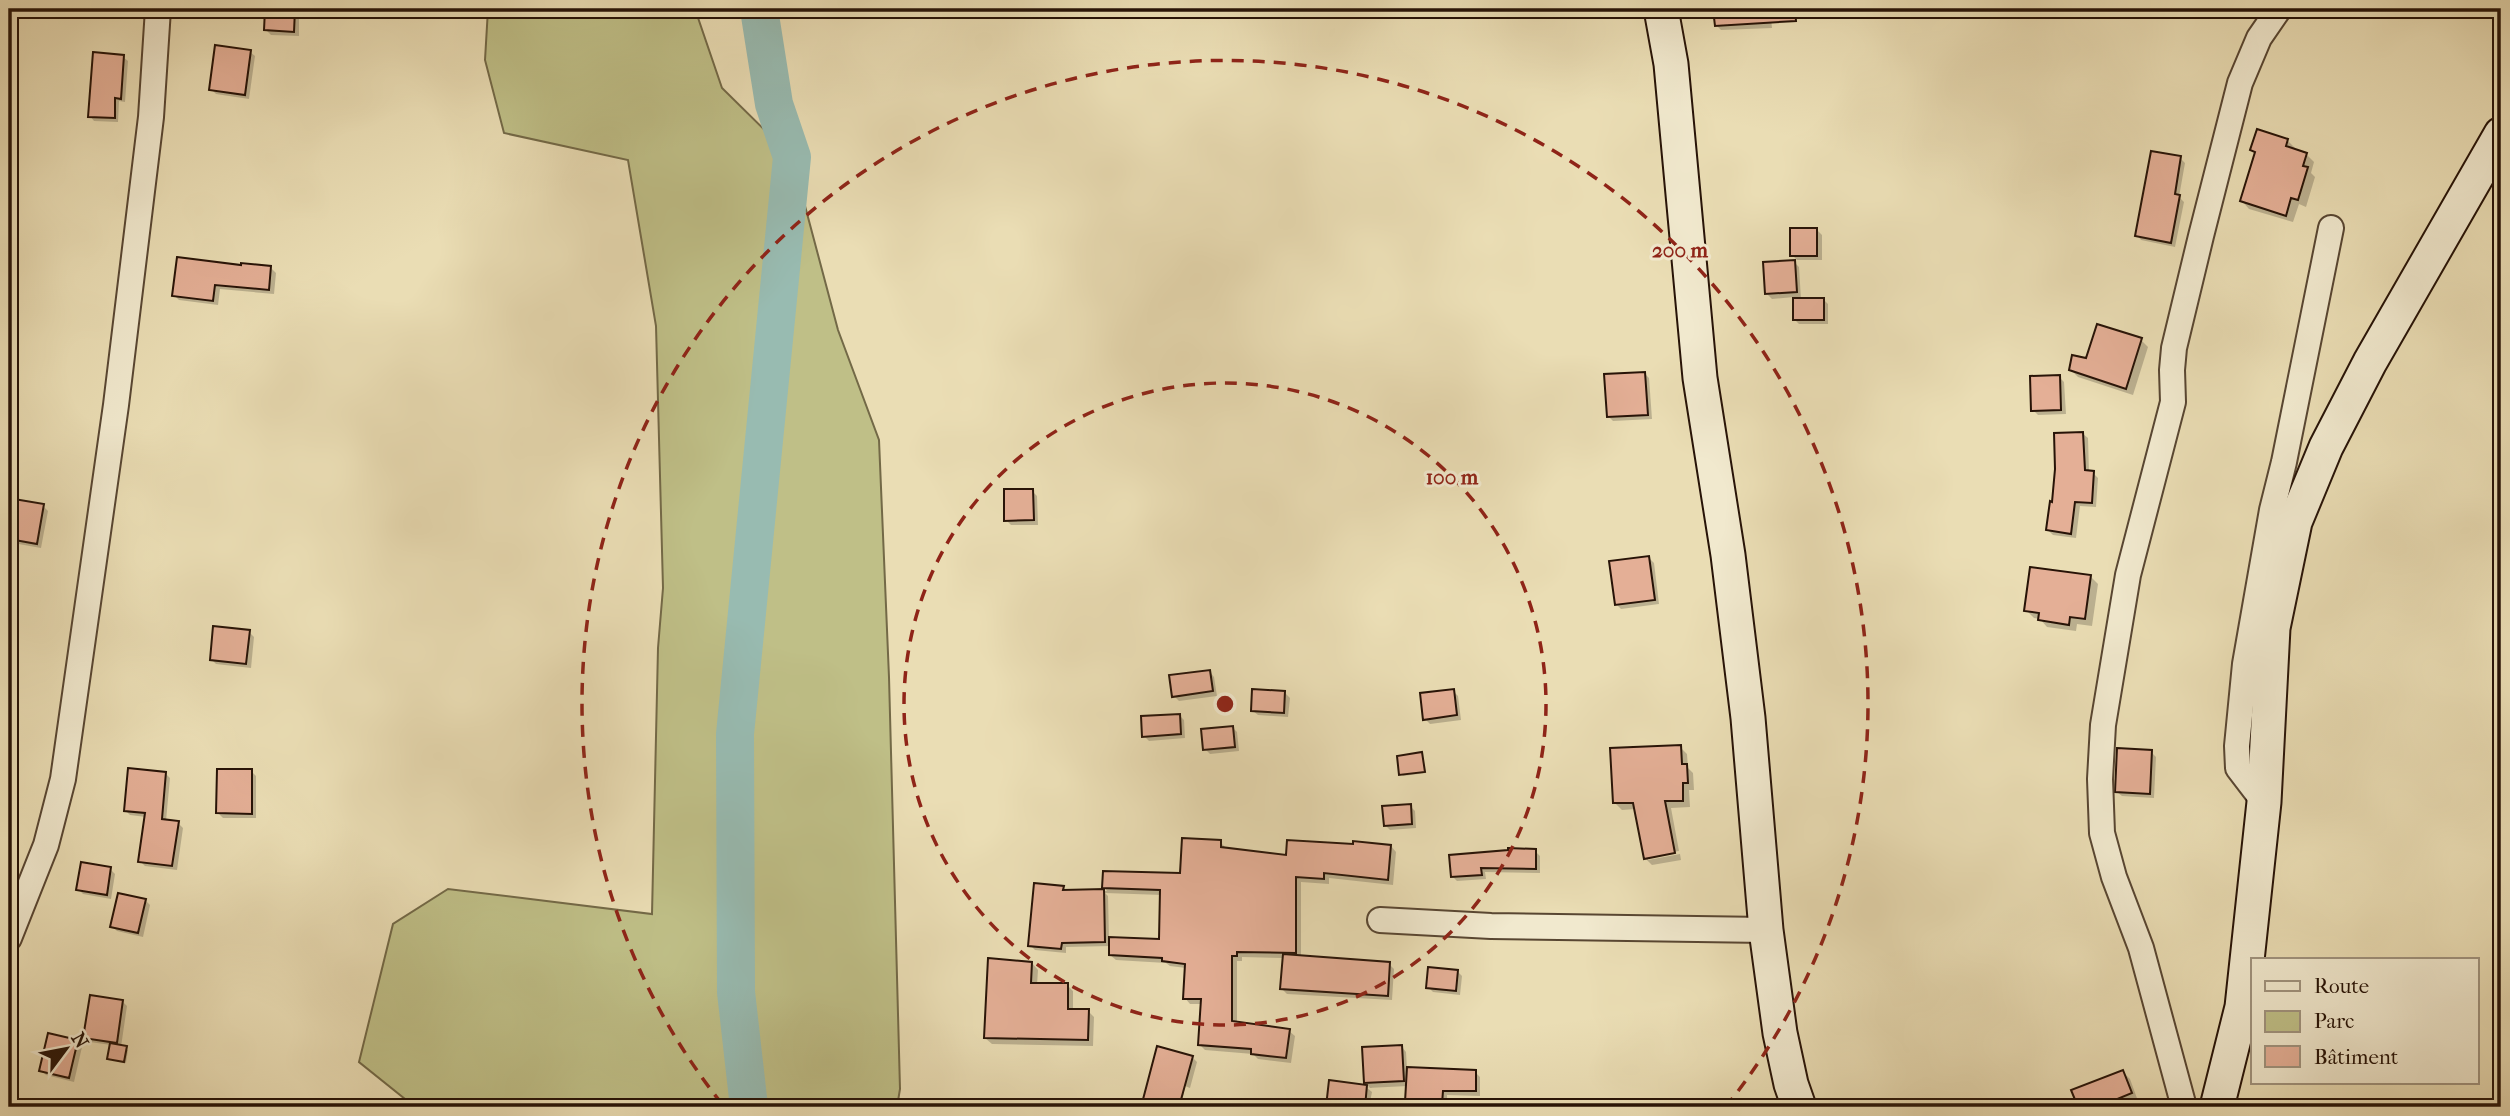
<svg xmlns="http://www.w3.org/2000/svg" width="2510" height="1116" font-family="'IM FELL French Canon',serif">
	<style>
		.green { fill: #bfbf87; stroke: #736947; stroke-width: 2 }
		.shadow { fill: #0003; fill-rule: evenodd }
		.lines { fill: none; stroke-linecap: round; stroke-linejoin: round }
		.river { stroke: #98bbb1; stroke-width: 38 }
		.building { fill: #e4af96; stroke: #271307; stroke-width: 2 }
		.street-casing { stroke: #584632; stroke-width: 28 }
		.secondary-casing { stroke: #271307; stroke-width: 37 }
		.street { stroke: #f1e9ce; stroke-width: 24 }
		.secondary { stroke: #f1e9ce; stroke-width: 33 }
		.ring { fill: none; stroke: #8f2418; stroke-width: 3.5; stroke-dasharray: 12 9 }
		.centre { fill: #8f2418; stroke: #f1e9ce; stroke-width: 3.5 }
		.ring-label { font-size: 21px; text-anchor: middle; font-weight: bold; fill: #8f2418; stroke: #f1e9ce; stroke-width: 6; stroke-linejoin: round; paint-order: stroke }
	</style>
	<rect width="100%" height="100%" fill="#eaddb4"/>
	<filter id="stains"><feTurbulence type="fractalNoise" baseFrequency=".00286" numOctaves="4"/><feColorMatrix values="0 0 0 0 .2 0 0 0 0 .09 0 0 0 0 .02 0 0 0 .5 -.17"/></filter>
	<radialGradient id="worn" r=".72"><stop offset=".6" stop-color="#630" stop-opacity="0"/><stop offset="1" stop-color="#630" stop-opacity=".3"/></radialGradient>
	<path class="green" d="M488,9H695L722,88L792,157L838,330L879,440L889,677L900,1089L897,1107H415L359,1062L393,924L448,889L652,914L658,648L663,588L656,326L628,160L504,133L485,60Z"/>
	<g class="shadow">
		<path d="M267,9H297L299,11V36L271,35L266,30Z"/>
		<path d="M1715,9H1770L1772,28L1721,30L1716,25Z"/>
		<path d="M9,34L14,39L12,72L9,71Z"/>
		<path d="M250,52L255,56L249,99L216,94L211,89Z"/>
		<path d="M123,57L128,61L125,102L119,101L118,122L94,121L90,116Z"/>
		<path d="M2287,140L2295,148L2294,151L2306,154L2314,162L2311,173L2315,177L2306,207L2299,204L2293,222L2249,209L2242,201L2256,154L2252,150Z"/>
		<path d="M2180,158L2185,163L2179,197L2184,202L2175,247L2141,240L2137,235Z"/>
		<path d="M1817,230L1822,235V260H1797L1792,255Z"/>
		<path d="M1794,262L1799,267L1801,299H1823L1828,304V324H1799L1794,319V297L1772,299L1767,294Z"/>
		<path d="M271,268L276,273L274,294L220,289L218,305L179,300L174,295Z"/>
		<path d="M2141,340L2148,347L2133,395L2078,377L2071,370L2087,360Z"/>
		<path d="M1644,373L1649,378L1652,419L1613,421L1608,416Z"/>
		<path d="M2059,377L2064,382L2066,414L2038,415L2033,410Z"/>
		<path d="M2083,434L2088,438L2089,472L2093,473L2098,478L2096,507L2080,506L2076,538L2053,535L2048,530L2054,504Z"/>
		<path d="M1032,491L1037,496L1038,525H1011L1006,520Z"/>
		<path d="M15,501L43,506L48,511L41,548L13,543L9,538Z"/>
		<path d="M1649,558L1654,563L1659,604L1621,609L1616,604Z"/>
		<path d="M2090,576L2098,584L2092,626L2077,624L2076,631L2047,627L2040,619L2034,618L2026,610Z"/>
		<path d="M249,632L254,637L251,668L216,664L211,659Z"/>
		<path d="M1210,672L1214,677L1217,696L1179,701L1174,696Z"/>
		<path d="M1453,691L1458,696L1461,720L1430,724L1425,719Z"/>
		<path d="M1285,693L1290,698L1288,717L1258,715L1253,711Z"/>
		<path d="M1179,715L1184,720L1185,738L1149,741L1144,736Z"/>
		<path d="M1232,727L1237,732L1239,751L1210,754L1205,749Z"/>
		<path d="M1680,747L1687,754L1688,768L1693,773L1694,790H1689L1690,807L1671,808L1679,851L1648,856V860L1680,854L1681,860L1652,865L1645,858L1636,809L1622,810L1615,803Z"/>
		<path d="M2151,752L2156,757L2154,798L2122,796L2117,792Z"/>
		<path d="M1421,754L1426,773L1403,776L1401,774Z"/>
		<path d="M251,771L256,776V818H223L218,813Z"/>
		<path d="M165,773L170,778L166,821L178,823L183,828L177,870L145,866L140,861L146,817L130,815L125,810Z"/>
		<path d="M1410,806L1415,811L1416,828L1390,830L1385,825Z"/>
		<path d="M1220,842L1226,848L1287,857L1391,846L1396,852L1393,885L1329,878V884L1301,882V957L1389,964L1394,969L1392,1000L1287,994L1282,989L1284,958L1242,957V961H1237V1023L1289,1031L1295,1036L1291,1063L1258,1059L1253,1054L1205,1050L1199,1044L1203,1004H1190L1185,998L1186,968L1170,966L1166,963L1116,960L1110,955L1111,946L1066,947V953L1035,950L1030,945L1063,887L1067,892L1107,891L1104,887L1181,875ZM1105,893L1162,895L1161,941L1109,939L1108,896Z"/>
		<path d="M1535,851L1540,856V873L1485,872L1486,879L1457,881L1452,876Z"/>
		<path d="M110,869L115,874L111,899L83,894L78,889Z"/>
		<path d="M145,900L150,905L143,937L117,931L112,926Z"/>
		<path d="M1032,963L1038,970L1037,985H1067L1073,991V1011H1088L1094,1017L1093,1046L992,1044L985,1038Z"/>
		<path d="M1457,971L1462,976L1460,995L1433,992L1428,987Z"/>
		<path d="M122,1001L127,1006L121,1047L128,1050L126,1063L109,1059L111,1045L90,1042L85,1037Z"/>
		<path d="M77,1042L82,1047L74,1082L46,1075L41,1070Z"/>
		<path d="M1402,1047L1406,1052L1407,1069L1475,1072L1480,1077V1096L1447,1095V1107L1412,1106L1407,1101L1408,1086L1367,1088L1372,1092L1369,1107H1328L1331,1082L1370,1088L1366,1083Z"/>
		<path d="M1192,1057L1197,1062L1190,1088L1185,1086L1181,1107H1134L1135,1103L1144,1105Z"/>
		<path d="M2123,1072L2130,1079L2138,1101L2128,1105V1107H2080L2074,1091Z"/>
	</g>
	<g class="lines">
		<path class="river" d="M749,1107L736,992L735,734L792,157L774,104L759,9"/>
	</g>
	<g class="building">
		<path d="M265,9H295L294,32L264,30Z"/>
		<path d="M1713,9H1795L1796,21L1715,26Z"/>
		<path d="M215,45L251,50L245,95L209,90Z"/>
		<path d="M93,52L124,55L121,99L115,98V118L88,117Z"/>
		<path d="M2257,129L2288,139L2286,146L2307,153L2303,166L2308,167L2298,200L2291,198L2286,216L2240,201L2255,152L2250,150Z"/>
		<path d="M2151,151L2181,156L2175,194L2180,195L2171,243L2135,236Z"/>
		<rect x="1790" y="228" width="27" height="28"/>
		<path d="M177,257L241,265V263L271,266L269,290L215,285L213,301L172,296Z"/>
		<path d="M1795,260L1797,292L1765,294L1763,262Z"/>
		<rect x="1793" y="298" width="31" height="22"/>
		<path d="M2097,324L2142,338L2126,389L2069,370L2072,355L2086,358Z"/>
		<path d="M1645,372L1648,415L1607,417L1604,374Z"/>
		<path d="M2060,375L2061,410L2031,411L2030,376Z"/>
		<path d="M2083,432L2085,470L2094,471L2092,503L2075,502L2071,534L2046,530L2050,501L2052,502L2055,469L2054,433Z"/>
		<path d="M1004,489H1033L1034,520L1004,521Z"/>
		<path d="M14,499L44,504L37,544L9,539Z"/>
		<path d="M1649,556L1655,600L1615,605L1609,561Z"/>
		<path d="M2030,567L2091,575L2085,619L2070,617L2069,625L2038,620L2039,613L2024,611Z"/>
		<path d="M213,626L250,630L246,664L210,660Z"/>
		<path d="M1210,670L1213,691L1172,697L1169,675Z"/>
		<path d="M1252,689L1285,691L1284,713L1251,711Z"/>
		<path d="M1454,689L1457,715L1423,720L1420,693Z"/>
		<path d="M1180,714L1181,734L1142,737L1141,716Z"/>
		<path d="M1233,726L1235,747L1203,750L1201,729Z"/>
		<path d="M1681,745L1682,764H1687L1688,783H1683V801H1665L1675,853L1644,859L1633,803H1613L1610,748Z"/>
		<path d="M2117,748L2152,750L2150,794L2115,792Z"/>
		<path d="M1422,752L1425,772L1399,775L1397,756Z"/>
		<path d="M128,768L166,772L162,819L179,821L172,866L138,862L145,813L124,811Z"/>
		<path d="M217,769H252V814L216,813Z"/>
		<path d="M1411,804L1412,824L1384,826L1382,806Z"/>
		<path d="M1182,838L1221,840V847L1286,855L1287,840L1353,844V841L1391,845L1388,880L1324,873V879L1296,877V953L1237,952V956H1232V1021L1290,1029L1286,1058L1251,1054V1049L1198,1045L1201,999H1183L1185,964L1162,961V958L1109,955V937L1159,939L1160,890L1102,888L1103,871L1180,873Z"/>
		<path d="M1508,848L1536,849V869L1481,868L1482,875L1451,877L1449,855L1508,850Z"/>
		<path d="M81,862L111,867L107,895L76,890Z"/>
		<path d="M1034,883L1064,886L1063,890L1104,889L1105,942L1062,943L1061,949L1028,946Z"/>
		<path d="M118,893L146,899L138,933L110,927Z"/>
		<path d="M1283,954L1390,962L1388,996L1280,989Z"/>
		<path d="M988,958L1032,962L1031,983H1068V1009H1089L1088,1040L984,1038Z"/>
		<path d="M1428,967L1458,970L1456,991L1426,988Z"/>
		<path d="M90,995L123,1000L117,1043L83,1038Z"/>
		<path d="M48,1033L78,1040L69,1078L39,1071Z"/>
		<path d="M110,1043L127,1046L124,1062L107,1059Z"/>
		<path d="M1402,1045L1404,1081L1364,1083L1362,1047Z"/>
		<path d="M1157,1046L1193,1056L1179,1107H1141Z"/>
		<path d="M1407,1067L1476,1070V1091H1443L1442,1104L1405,1102Z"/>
		<path d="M2123,1070L2132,1093L2098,1107H2078L2071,1090Z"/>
		<path d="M1329,1080L1367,1085L1365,1107H1326Z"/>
	</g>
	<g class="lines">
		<defs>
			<g id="street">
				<path d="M2264,802L2238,768L2237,746L2245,664L2272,510L2284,462L2331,228"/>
				<path d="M1380,920L1491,926L1766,930"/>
				<path d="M9,938L46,845L63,779L116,405L151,117L158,9"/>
				<path d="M2184,1107L2141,948L2114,877L2102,833L2100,779L2103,725L2128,575L2173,402L2172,370L2174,348L2201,236L2240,83L2259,38L2279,9"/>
			</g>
			<g id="secondary">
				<path d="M1661,9L1671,64L1700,378L1728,555L1748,718L1766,930L1780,1033L1791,1084L1799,1107"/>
				<path d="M2217,1107L2242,1007L2264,802L2273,628L2295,522L2326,447L2370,362L2501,134"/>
			</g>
		</defs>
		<use href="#street" class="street-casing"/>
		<use href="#secondary" class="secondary-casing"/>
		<use href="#street" class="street"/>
		<use href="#secondary" class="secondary"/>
	</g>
	<g class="ring">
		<circle cx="1225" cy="704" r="321"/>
		<path d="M722 1104A643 643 0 1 1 1728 1104"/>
	</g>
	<circle cx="1225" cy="704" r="10" class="centre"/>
	<g class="ring-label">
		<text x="1680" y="257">200 m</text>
		<text x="1452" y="484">100 m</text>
	</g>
	<rect width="2510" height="1116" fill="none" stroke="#eaddb4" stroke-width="35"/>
	<rect x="10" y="10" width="2489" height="1095" fill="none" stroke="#271307" stroke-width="3.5"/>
	<rect x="18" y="18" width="2475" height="1081" fill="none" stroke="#271307" stroke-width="2"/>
	<rect x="2251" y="958" width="228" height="126" fill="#f1e9ce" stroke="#a0937e" stroke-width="2"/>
	<rect x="2265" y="981" width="35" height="10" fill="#f1e9ce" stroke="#a0937e" stroke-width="2"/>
	<text x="2314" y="993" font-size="21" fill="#271307">Route</text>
	<rect x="2265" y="1011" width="35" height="21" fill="#bfbf87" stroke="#a0937e" stroke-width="2"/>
	<text x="2314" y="1028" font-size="21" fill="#271307">Parc</text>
	<rect x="2265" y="1046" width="35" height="21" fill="#e4af96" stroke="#a0937e" stroke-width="2"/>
	<text x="2314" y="1064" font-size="21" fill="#271307">Bâtiment</text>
	<g transform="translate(66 1049) rotate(58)" stroke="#f1e9ce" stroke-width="5" paint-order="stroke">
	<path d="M0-5L12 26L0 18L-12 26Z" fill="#271307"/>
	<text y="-10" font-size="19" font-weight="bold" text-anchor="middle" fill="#271307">N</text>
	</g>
	<rect width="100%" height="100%" filter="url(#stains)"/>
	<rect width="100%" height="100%" fill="url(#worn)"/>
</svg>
